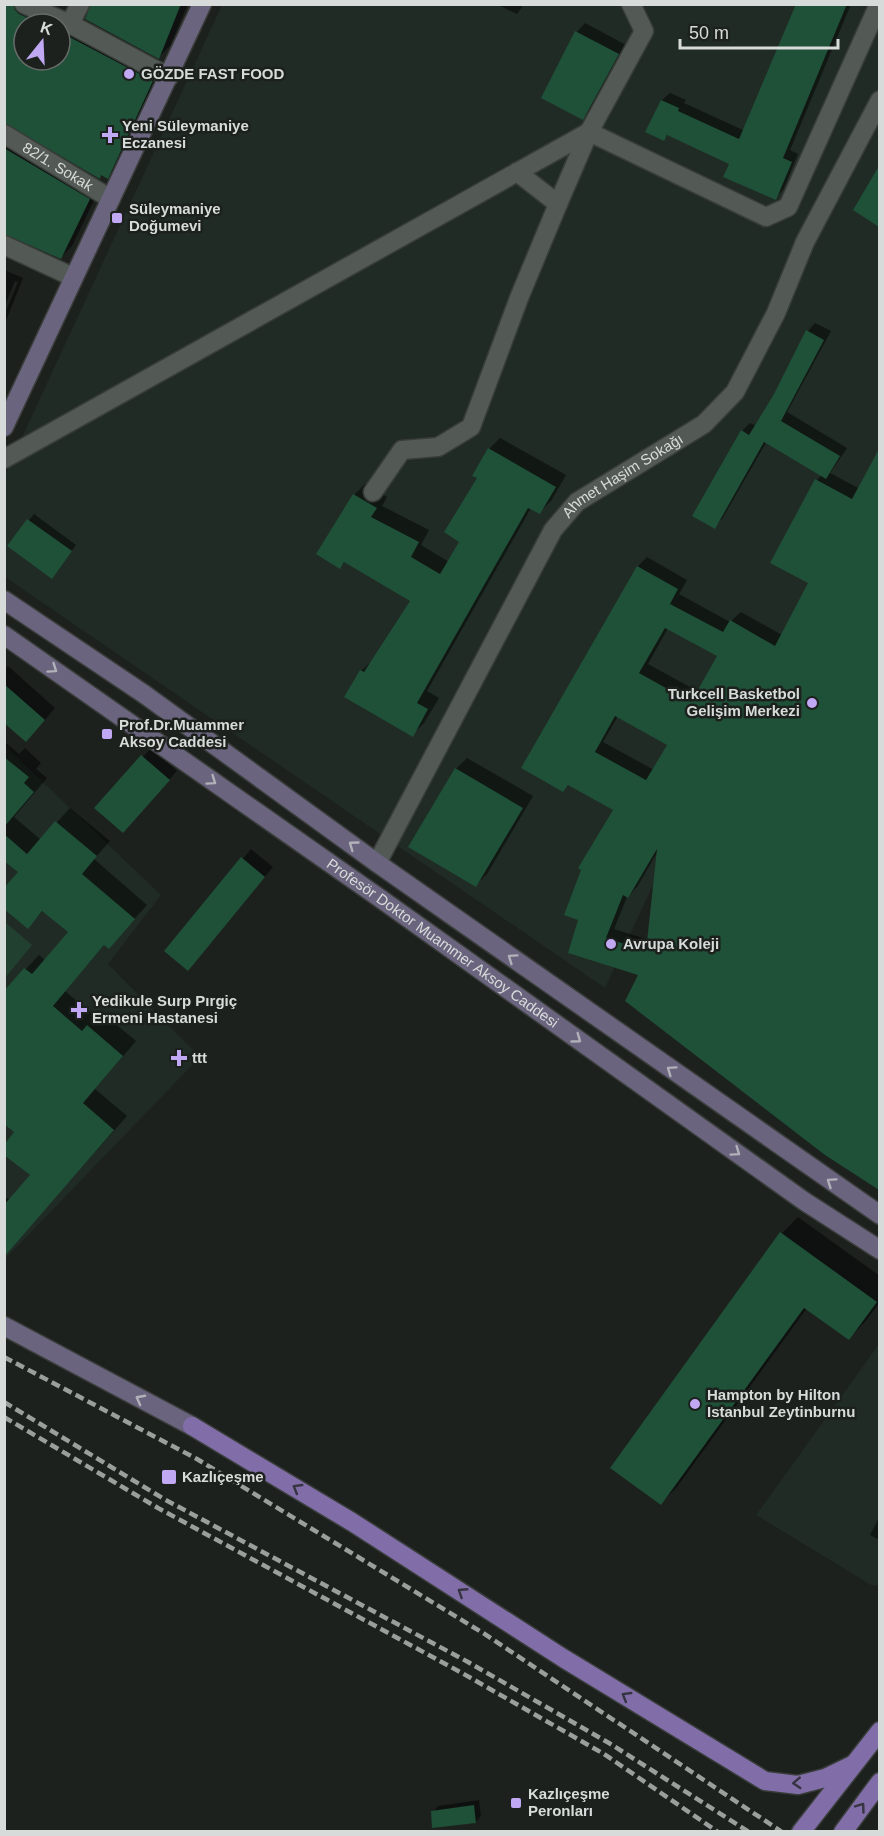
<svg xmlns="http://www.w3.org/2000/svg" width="884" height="1836" font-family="Helvetica,sans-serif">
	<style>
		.built { fill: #202b25 }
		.green { fill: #214030 }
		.shadow { fill: #0007; fill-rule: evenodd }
		.building { fill: #1f5038; fill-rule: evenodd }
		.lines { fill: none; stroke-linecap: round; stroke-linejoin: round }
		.street-casing { stroke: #393d3a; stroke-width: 21 }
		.secondary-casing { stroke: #393d3a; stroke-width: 21 }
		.primary-casing { stroke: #393d3a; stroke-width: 21 }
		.street { stroke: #535955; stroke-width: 18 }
		.secondary { stroke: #6a647e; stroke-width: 18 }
		.primary { stroke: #816ea8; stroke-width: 18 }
		.rail { stroke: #9a9e9c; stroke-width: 4.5; stroke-dasharray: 9 4.5; stroke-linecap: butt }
		.oneway { stroke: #b1b1b9 }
		.oneway2 { stroke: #353440 }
		.poi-dot { fill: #c1a8f3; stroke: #1c211e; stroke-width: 2 }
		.labels { text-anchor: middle; stroke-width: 5; stroke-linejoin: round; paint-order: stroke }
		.poi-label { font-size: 15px; font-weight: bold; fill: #d7dbd9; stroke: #1c211e; text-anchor: start }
		.street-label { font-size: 15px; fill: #d7dbd9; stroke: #1c211e }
	</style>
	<rect width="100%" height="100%" fill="#1c211e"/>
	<g class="built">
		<path d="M222,5H879V458L669,851L605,988L5,577V474Z"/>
		<path d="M4,745L161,895L108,964L200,1057L5,1259Z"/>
		<path d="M879,1344V1586L871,1585L756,1515Z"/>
	</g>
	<path class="green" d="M5,922L32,945L5,978V921Z"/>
	<g class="shadow">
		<path d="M4,4H33L163,70L118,166L107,177L102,174L99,177L4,121ZM24,24H60V60H24Z"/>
		<path d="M93,4H188L170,46L159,57Z"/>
		<path d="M496,4H524L517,14Z"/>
		<path d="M797,4H851L790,150L798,154L783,190L775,198L731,163L669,134L664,139L662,100L670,93L686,100L684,103L745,131Z"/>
		<path d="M585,23L626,45L591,109L583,118L577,32Z"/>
		<path d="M4,125L9,133L100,188L72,246L61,257L4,233Z"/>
		<path d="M880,169V225L855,210Z"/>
		<path d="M4,270L23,278L4,326V316L18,282L15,281L4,308Z"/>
		<path d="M815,323L831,331L787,412L847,448L830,473L860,489L880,452V1188L826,1153L640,974L570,952L615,809L569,784L563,790L524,768L638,566L647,557L687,580L679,594L730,622L741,612L782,635L810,582L817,480L822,475L767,441L722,519L714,527L742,431L750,423L756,426L775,394L808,331ZM668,628L719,656L699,692L648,664ZM618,716L669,744L654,770L603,742ZM658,851L649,940L614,929L627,897L637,887Z"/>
		<path d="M500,438L566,475L551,501L540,512L531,508L427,691L439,698L424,723L412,735L361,671L373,660L412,600L346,561L340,567L354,495L365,484L387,497L382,506L429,530L421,545L449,562L461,541L479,478L489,449Z"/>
		<path d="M34,514L76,545L57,571L9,546Z"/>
		<path d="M8,666L55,708L37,729L4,721V670Z"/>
		<path d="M6,743L19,754L25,748L41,763L36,769L47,778L14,817L41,840L70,808L110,841L94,859L147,905L109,947L105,944L65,991L97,1018L102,1013L136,1041L95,1089L127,1116L8,1250L4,1249V1197L11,1200L33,1175L17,1132L4,993L39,955L46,961L70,932L44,910L27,927L20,872L4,859V745Z"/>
		<path d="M151,748L177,771L131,822L97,808Z"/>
		<path d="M467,758L533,796L487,874L476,885L456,769Z"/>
		<path d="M251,849L273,867L196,960L166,951Z"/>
		<path d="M798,1217L880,1276V1302L865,1322L849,1338L807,1308L677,1487L661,1503L782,1233Z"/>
		<path d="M880,1516V1540L870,1535Z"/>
		<path d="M479,1800L481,1816L476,1822L433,1812L438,1806Z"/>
	</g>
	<g class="building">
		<path d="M4,4H13L15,10L19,14L42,24H24V60H60V32L153,81L108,179L101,175L100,179L4,123Z"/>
		<path d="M91,4H181L159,59L85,19Z"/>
		<path d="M796,4H847L783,158L792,162L776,200L723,177L729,164L667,135L664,141L645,132L661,100L679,108L678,111L739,139Z"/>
		<path d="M575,31L619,54L583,120L541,98Z"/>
		<path d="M4,148L90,199L61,259L4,234Z"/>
		<path d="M879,166V227L853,210Z"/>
		<path d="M806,330L824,340L781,421L840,456L826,479L764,442L715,529L692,516L741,430L749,435L774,394Z"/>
		<path d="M488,448L556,487L540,514L528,508L417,703L428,709L413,737L344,697L360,670L364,672L410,601L344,562L340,569L316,554L353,494L377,508L371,517L419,542L411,557L440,574L459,542L444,532L477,478L472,476Z"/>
		<path d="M879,449V1190L825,1155L625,1001L638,975L568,953L578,920L564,915L581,870L578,868L613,810L568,785L563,792L521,768L637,566L678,589L670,604L723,632L730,620L775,646L808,583L770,563L815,479L852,499ZM665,628L717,656L691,702L639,673ZM615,716L667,745L646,780L595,752ZM657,849L646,951L606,938L623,895L628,898Z"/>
		<path d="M27,519L72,551L52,579L7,546Z"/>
		<path d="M4,684L45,720L26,742L4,723Z"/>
		<path d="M141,755L170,780L123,833L94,808Z"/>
		<path d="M4,757L29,777L24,783L34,792L4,827Z"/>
		<path d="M455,768L523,808L476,887L408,847Z"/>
		<path d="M55,821L97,856L82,874L135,919L109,949L104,945L53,1006L82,1031L87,1025L123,1056L83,1103L114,1130L4,1257V1205L30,1175L4,1155V1145L14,1132L4,1124V991L24,968L32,974L68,932L42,911L28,929L4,909V888L18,872L4,861V834L27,854Z"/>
		<path d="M241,857L265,877L188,971L164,951Z"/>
		<path d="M780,1232L877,1302L849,1340L804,1308L661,1505L610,1468Z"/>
		<path d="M474,1805L476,1823L432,1828L431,1811Z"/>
	</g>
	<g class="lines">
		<defs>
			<g id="street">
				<path d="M24,4L70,24L169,77"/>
				<path d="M70,24L80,4"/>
				<path id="s1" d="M4,134L111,199"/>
				<path d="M558,204L589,132L644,31L631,4"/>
				<path d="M4,245L73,277"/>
				<path d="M4,459L589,132L766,217L788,207L879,4"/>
				<path d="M373,492L402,450L438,447L471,427L519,298L558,204L517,172"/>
				<path id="s2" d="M377,863L553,530L577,502L704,424L735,392L776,313L805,242L880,100"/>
			</g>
			<g id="secondary">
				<path d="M4,427L202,4"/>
				<path d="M4,600L144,694L377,863L880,1215"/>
				<path id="s3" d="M4,635L381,899L804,1201L880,1250"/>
				<path d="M4,1326L192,1426"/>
			</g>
			<g id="primary">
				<path d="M192,1426L352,1522L563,1658L765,1781L798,1785L825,1778L852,1765"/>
				<path d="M801,1832L880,1731"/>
				<path d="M843,1832L880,1782"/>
			</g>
		</defs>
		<use href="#street" class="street-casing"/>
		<use href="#secondary" class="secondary-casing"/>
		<use href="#primary" class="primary-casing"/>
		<use href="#street" class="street"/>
		<use href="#secondary" class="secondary"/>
		<use href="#primary" class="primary"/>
		<g class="rail">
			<path d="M4,1357L197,1459L483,1633L782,1832"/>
			<path d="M4,1402L164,1499L468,1662L609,1743L749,1832"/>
			<path d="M4,1417L158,1508L462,1673L604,1754L718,1832"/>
		</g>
	</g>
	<defs><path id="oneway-chevron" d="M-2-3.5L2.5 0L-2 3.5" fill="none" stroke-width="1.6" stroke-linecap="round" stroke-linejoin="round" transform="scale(1.5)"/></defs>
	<g class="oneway">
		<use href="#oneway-chevron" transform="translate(53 669) rotate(35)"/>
		<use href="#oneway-chevron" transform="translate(212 781) rotate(35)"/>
		<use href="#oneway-chevron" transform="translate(353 845) rotate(-144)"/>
		<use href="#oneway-chevron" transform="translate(512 958) rotate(-145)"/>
		<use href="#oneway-chevron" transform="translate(577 1039) rotate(36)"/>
		<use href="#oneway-chevron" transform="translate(671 1070) rotate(-145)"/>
		<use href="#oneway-chevron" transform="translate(736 1152) rotate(35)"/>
		<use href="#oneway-chevron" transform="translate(831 1182) rotate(-146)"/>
		<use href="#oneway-chevron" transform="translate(140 1399) rotate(-152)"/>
	</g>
	<g class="oneway2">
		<use href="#oneway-chevron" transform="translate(297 1488) rotate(-149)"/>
		<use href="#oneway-chevron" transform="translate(462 1592) rotate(-147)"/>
		<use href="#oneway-chevron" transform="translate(626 1696) rotate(-149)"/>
		<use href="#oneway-chevron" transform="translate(797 1783) rotate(177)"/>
		<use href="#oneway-chevron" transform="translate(861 1807) rotate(-54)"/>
	</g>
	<g class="poi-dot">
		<circle cx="129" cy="74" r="6"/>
		<path d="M107 126h6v6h6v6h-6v6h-6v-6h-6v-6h6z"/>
		<rect x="111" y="212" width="12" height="12" rx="3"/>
		<circle cx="812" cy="703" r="6"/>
		<rect x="101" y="728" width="12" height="12" rx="3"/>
		<circle cx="611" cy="944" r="6"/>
		<path d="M76 1001h6v6h6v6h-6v6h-6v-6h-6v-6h6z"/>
		<path d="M176 1049h6v6h6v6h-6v6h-6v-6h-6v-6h6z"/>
		<circle cx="695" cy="1404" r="6"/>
		<rect x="161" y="1469" width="16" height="16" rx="3"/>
		<rect x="510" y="1797" width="12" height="12" rx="3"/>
	</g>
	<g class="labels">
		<g class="poi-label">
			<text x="141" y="79">GÖZDE FAST FOOD</text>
			<text x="122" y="131">Yeni Süleymaniye<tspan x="122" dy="17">Eczanesi</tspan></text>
			<text x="129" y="214">Süleymaniye<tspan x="129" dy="17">Doğumevi</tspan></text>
			<text x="800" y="699" text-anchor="end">Turkcell Basketbol<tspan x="800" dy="17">Gelişim Merkezi</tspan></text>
			<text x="119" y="730">Prof.Dr.Muammer<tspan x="119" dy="17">Aksoy Caddesi</tspan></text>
			<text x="623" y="949">Avrupa Koleji</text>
			<text x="92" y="1006">Yedikule Surp Pırgiç<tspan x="92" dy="17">Ermeni Hastanesi</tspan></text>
			<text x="192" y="1063">ttt</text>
			<text x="707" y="1400">Hampton by Hilton<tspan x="707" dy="17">Istanbul Zeytinburnu</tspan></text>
			<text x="182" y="1482">Kazlıçeşme</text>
			<text x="528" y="1799">Kazlıçeşme<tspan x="528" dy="17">Peronları</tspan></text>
		</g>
		<g class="street-label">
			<text dy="5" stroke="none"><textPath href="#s1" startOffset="63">82/1. Sokak</textPath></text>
			<text dy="5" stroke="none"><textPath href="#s2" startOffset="466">Ahmet Haşim Sokağı</textPath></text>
			<text dy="5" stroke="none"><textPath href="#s3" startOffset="536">Profesör Doktor Muammer Aksoy Caddesi</textPath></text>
		</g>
	</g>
	<rect width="884" height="1836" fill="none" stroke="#d7dbd9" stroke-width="12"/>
	<g transform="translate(42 42) rotate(18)"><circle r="28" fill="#1c211e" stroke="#676b69" stroke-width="1.5"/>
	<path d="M0-4.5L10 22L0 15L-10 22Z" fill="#c1a8f3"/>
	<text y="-9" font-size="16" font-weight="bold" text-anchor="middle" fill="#d7dbd9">K</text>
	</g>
	<path d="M680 39v9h158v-9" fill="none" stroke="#d7dbd9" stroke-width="3"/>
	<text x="689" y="39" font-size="18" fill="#d7dbd9" stroke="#1c211e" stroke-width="4.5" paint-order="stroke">50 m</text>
</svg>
